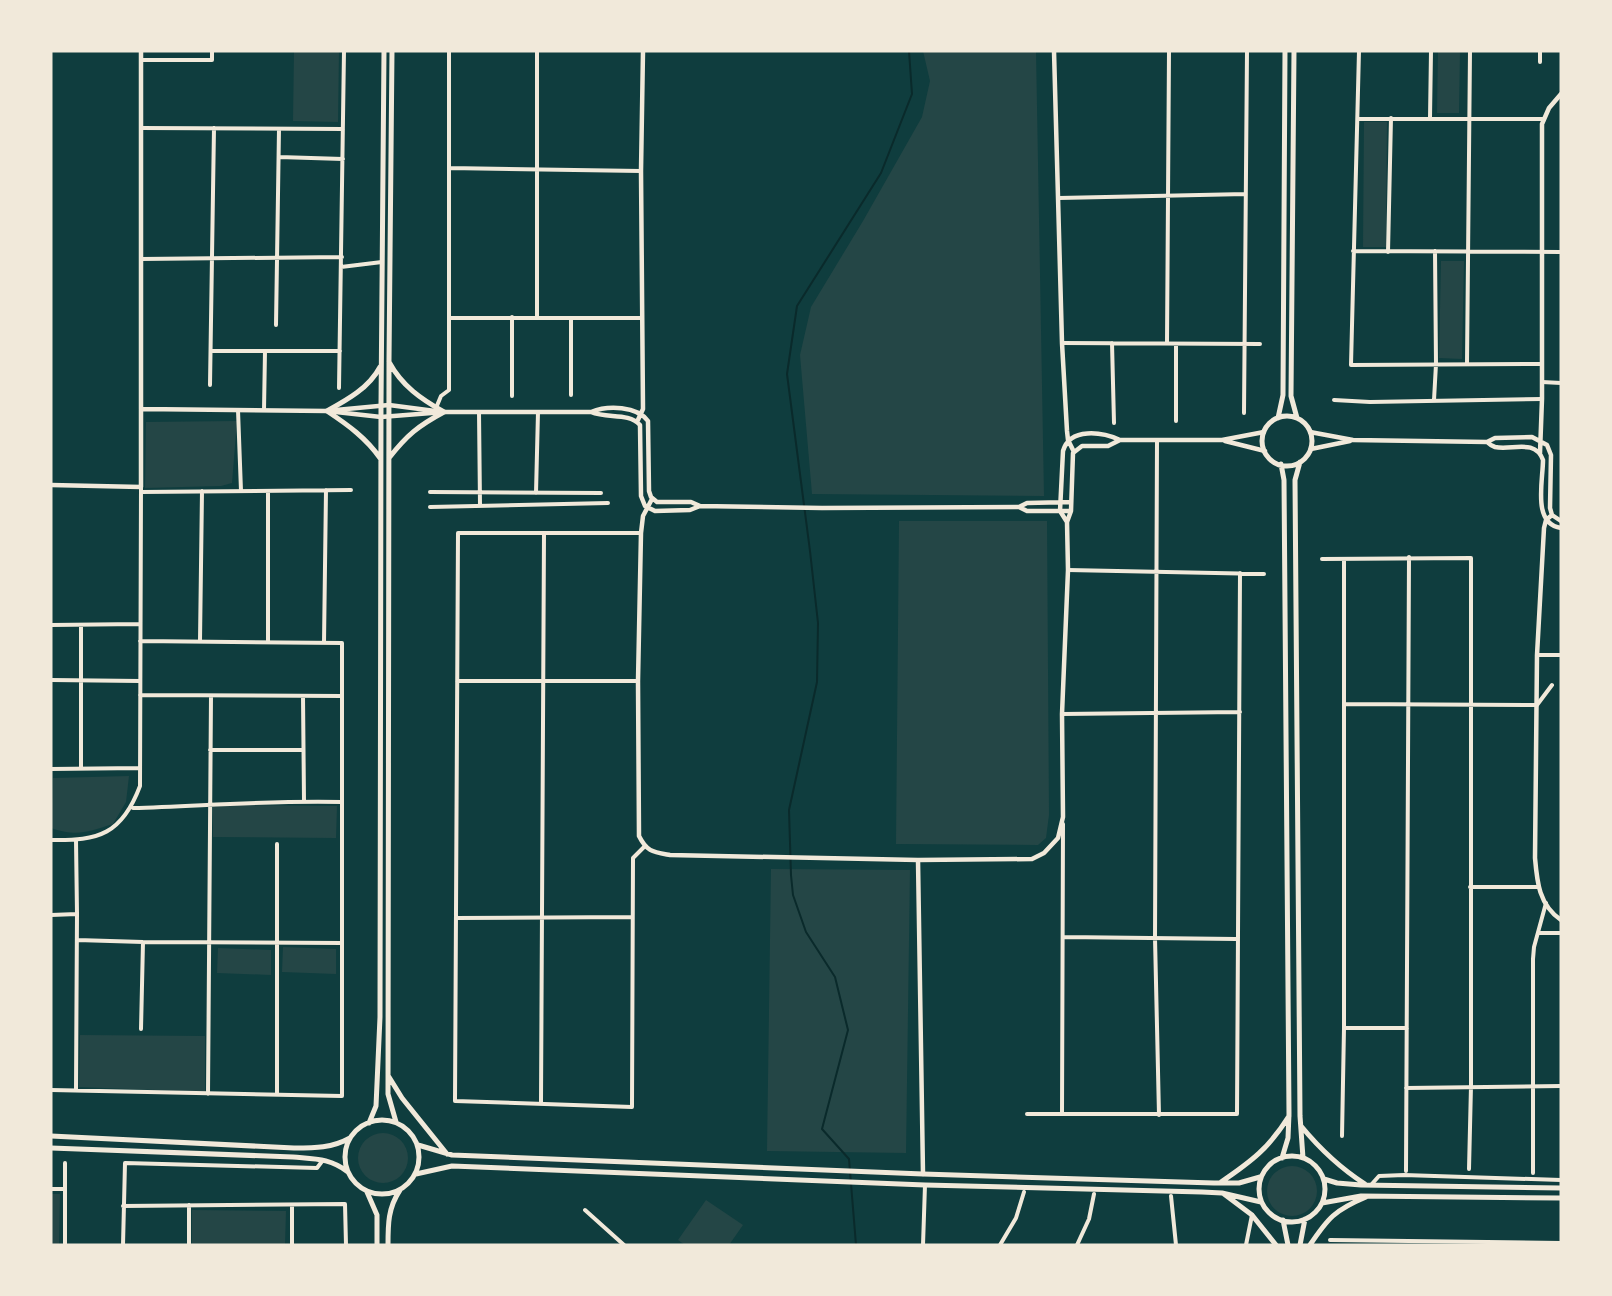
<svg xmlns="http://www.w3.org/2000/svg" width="1612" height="1296" font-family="Roboto,sans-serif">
<rect width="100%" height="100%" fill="#0f3d3e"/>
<!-- green -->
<path fill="#244646" d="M294,51H339L338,122L293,121Z
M923,51H1036L1044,496L812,494L800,355L811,307L863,221L922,117L930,81Z
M1438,51H1460L1459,113H1437Z
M1364,122H1387L1386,247H1363Z
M1441,261H1464L1462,359L1439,358Z
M237,421L232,483L221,486L145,488L146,422Z
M899,521H1047L1049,815L1046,838L1038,845L896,844Z
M129,776L126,802L113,824C87,832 78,837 51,828L53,778Z
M213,805L337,806L336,838L213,837Z
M771,869L910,870L906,1153L767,1151Z
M283,947L336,949V974L282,972Z
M218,948L271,950V975L217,973Z
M80,1035L205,1036V1092L79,1087Z
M358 1158a25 25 0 1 1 50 0a25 25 0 1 1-50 0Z
M1267 1191a25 25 0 1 1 50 0a25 25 0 1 1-50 0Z
M51,1194H60L59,1245H51Z
M706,1200L743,1225L729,1245H685L678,1240Z
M192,1210L286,1211L285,1245H192Z"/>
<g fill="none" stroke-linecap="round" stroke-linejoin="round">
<!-- stream -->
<path stroke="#0a2a2b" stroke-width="2" d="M856,1245L849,1159L822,1129L848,1030L835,977L806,932L793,895L791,875L789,810L817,682L818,623L810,551L787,374L797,306L881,173L912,94L909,51"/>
<!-- minor -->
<path stroke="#f1e9da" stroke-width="4" d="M1359,51L1351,365L1542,364
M141,60H212V51
M1540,62V51
M1430,118L1431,51
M1358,119H1544
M141,128L343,129
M279,157L343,159
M449,168L641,171
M1059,198L1246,194
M1353,251L1561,252
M1388,252L1391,118
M141,259L342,257
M341,267L382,262
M512,317V396
M537,317V51
M449,318H642
M276,325L279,129
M1062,343L1260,344
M1112,343L1114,423
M1167,344L1169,51
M1176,344V421
M211,351H340
M1467,364L1470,51
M1542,382L1561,383
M210,385L214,128
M339,388L344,51
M571,395V318
M1334,400L1370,402L1542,399
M1434,400L1436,364L1435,251
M436,408L441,396L449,390V51
M238,410L241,491
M264,410L265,351
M479,412L480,505
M1244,413L1247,51
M1157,440L1155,938L1159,1115
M141,492L351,490
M430,492L601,493
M536,493L538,412
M430,507L608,503
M641,533H458L455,1101L632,1107L633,858L644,847
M1322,559L1471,558V1086L1469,1169
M1068,570L1264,574
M51,625L140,624
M81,625V769
M200,641L202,491
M268,642V491
M324,643L326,490
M1537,655H1561
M51,680L140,681
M457,681H638
M140,695L342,696
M303,696L304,801
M1344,704L1537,705L1552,685
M1062,714L1240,712
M210,750H303
M51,769L140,768
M133,808C202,806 272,800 342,802
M51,840C99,841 122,834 140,786L141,487
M277,844V1095
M1470,887H1538
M51,915L77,914
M456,918L632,917
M1538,933H1561
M1064,937L1236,939
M77,940L143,942L342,943
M1344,1028H1407
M141,1029L143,942
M1406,1088L1561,1086
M51,1090L342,1096V643L140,641
M76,1090L77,914L76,840
M208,1094L211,696
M541,1103L544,533
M1027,1114H1237L1240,573
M1062,1114L1063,824
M1342,1136L1344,1028V559
M65,1163V1245
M1406,1171L1409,557
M1533,1173V959L1534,947L1546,903
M1371,1185L1379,1176L1404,1175L1561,1180
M51,1189H65
M1171,1196L1176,1245
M189,1205V1245
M123,1206L345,1204L346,1245
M585,1210L624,1245
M1330,1240L1561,1243
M123,1245L125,1163L317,1168L323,1160
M292,1245V1206
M923,1245L925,1185
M1000,1245L1016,1218L1024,1192
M1077,1245L1089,1219L1094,1194
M1246,1245L1252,1215"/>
<!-- tertiary -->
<path stroke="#f1e9da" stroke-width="4.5" d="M1054,51L1062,343L1067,431L1068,440L1074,452
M141,409L327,411L381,417L444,412H591C608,405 637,406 648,421L649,491L651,497L657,502H691L700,506L822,508L1019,507L1027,503L1071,502
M336,410L389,405L435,411
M591,412C608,419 628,412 640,425L641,496L645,506L655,511L690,510L700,506
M637,422L643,409L641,171L643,51
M1310,432L1353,440L1487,442L1495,438L1532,437L1547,445L1551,455L1550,508L1552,515L1561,521
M1225,441L1265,451
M1487,442C1489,444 1492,446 1495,447C1511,451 1535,438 1543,460C1543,481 1532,524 1561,528
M1311,449L1350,441
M1540,453L1542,399V124L1549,108L1561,94
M51,485L141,487V51
M652,499L643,516L641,533L638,681L639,836C647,852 653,852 670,855L918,860L1032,859L1044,853L1058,838L1063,817L1062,714L1068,570L1067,522L1071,511L1073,453L1082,446H1108L1120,440
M1019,507L1027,511H1071
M1552,515L1546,520L1544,528L1537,655L1535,858C1537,882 1539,905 1561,920
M1067,522L1060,511L1063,451C1070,427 1102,432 1120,440H1222L1264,432
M918,860L923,1174"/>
<!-- secondary -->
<path stroke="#f1e9da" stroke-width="5" d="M392,51L389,360L388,1094L396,1122
M1294,51L1291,396L1297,418
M389,362C402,386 421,399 444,412
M1262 441a25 25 0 1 1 50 0a25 25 0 1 1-50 0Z
M1278,418L1283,395L1285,51
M380,458C366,438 348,425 327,411C347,400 369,388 380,367
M389,458C407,435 418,426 444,412
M1300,462L1295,480L1300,1116L1303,1158
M1281,464L1284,480L1289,1114L1288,1138L1282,1158
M389,1077L402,1098L447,1154
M345 1157a37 37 0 1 1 74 0a37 37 0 1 1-74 0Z
M369,1123L376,1106L380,1017L381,405L384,51
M1301,1126C1320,1149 1340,1168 1365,1184
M51,1136L294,1148C315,1148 332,1148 350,1138
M418,1145L452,1155L923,1174L1214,1183H1239L1260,1177
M51,1148L293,1157C315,1159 330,1158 348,1172
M1259 1189a33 33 0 1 1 66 0a33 33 0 1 1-66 0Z
M416,1174L452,1166L925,1185L1202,1192L1222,1193L1261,1202
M1324,1179L1337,1183L1361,1185L1561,1188
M1221,1182C1252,1161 1269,1148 1289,1116
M367,1192L377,1215V1245
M1224,1194L1252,1215L1276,1245
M1322,1203L1361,1196L1561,1198
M1283,1220L1288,1245
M388,1245C388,1224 388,1208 400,1190
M1300,1245L1305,1219
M1310,1245C1328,1218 1335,1210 1366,1197"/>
</g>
<!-- border -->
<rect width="1612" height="1296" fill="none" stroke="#f1e9da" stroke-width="105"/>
</svg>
